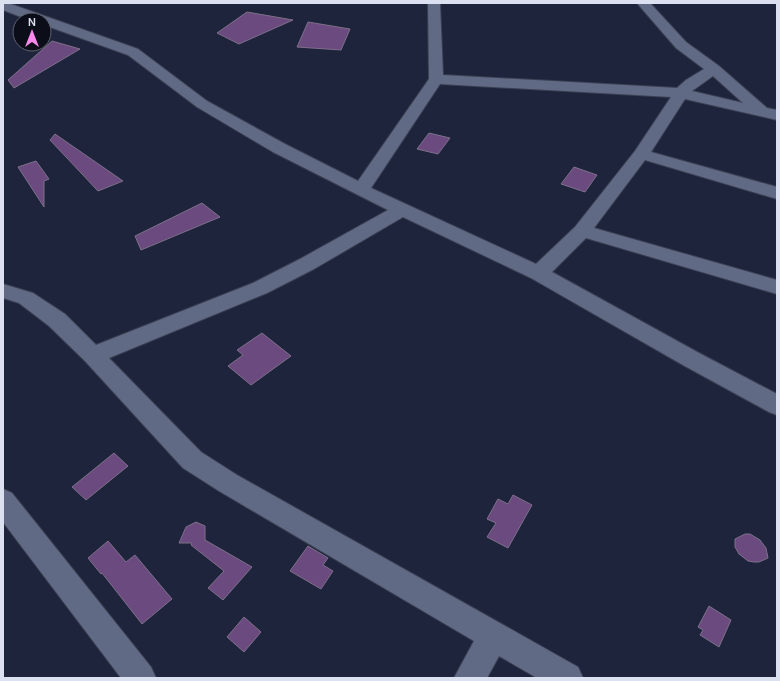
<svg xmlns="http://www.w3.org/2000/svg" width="780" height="681" font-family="Manrope,sans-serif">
<rect width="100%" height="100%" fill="#1e243b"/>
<!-- building -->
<path fill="#6a4a7f" stroke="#7e7089" d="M247,12L293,20L239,44L217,33Z
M308,22L350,29L341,50L297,47Z
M52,41L80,49L14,88L8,80Z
M429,133L450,138L438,154L417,149Z
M55,134L123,181L98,191L50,140Z
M36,161L49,179L44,181V207L18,167Z
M574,167L597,175L585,192L561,184Z
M202,203L220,217L141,250L135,236Z
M262,333L291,356L251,385L228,366L243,355L237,350Z
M114,453L128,466L86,500L72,487Z
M513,495L532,505L508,548L487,537L496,523L487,519L498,499L508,504Z
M196,522L205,526V540L252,567L223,600L208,588L224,571L191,545L192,543H179L186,527Z
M745,534H750L760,540L766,548L768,558L759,562H754L748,561L739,554L735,547V539Z
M108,541L126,562L135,555L172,599L142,624L102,573L101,574L88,558Z
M308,546L328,558L323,565L333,571L321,589L290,571Z
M709,606L731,620L719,647L700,635L703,630L698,627Z
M244,617L261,632L244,652L227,637Z"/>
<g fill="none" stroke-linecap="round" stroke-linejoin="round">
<!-- minor casing -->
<g stroke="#3b4053" stroke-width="2">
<path id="minor" d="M3,3H8L138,49L207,101L285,144L358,181L429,79L428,3H440L443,75L677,88L686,80L704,69L676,48L637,3H650L686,42L719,66L767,108L777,110V120L685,99L651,152L777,187V199L645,160L594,228L777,280V294L586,238L552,272L699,353L777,394V415L769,412L683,365L531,278L403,217L314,269L267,293L109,358L201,452L237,475L578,667L583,678H537L499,656L487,678H454L474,641L219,491L183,468L85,361L49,326L19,303L3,298V284L33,293L65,314L96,345L253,283L300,259L388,210L273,152L197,107L128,55L44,25V20H29L3,10ZM713,76L743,103L692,91ZM440,84L671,97L635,151L575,227L536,264L371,188Z
M3,489L12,493L151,667L156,678H121L3,522Z"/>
</g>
<!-- minor -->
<use href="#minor" fill="#616a85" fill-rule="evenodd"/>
</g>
<!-- border -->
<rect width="780" height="681" fill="none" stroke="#dce1f1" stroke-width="8"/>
<!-- north arrow -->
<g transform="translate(32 32)"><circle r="19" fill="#0b0e18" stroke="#5f626f"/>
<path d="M0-3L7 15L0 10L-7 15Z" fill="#f788ec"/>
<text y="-6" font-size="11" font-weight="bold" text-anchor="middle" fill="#dce1f1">N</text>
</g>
</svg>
